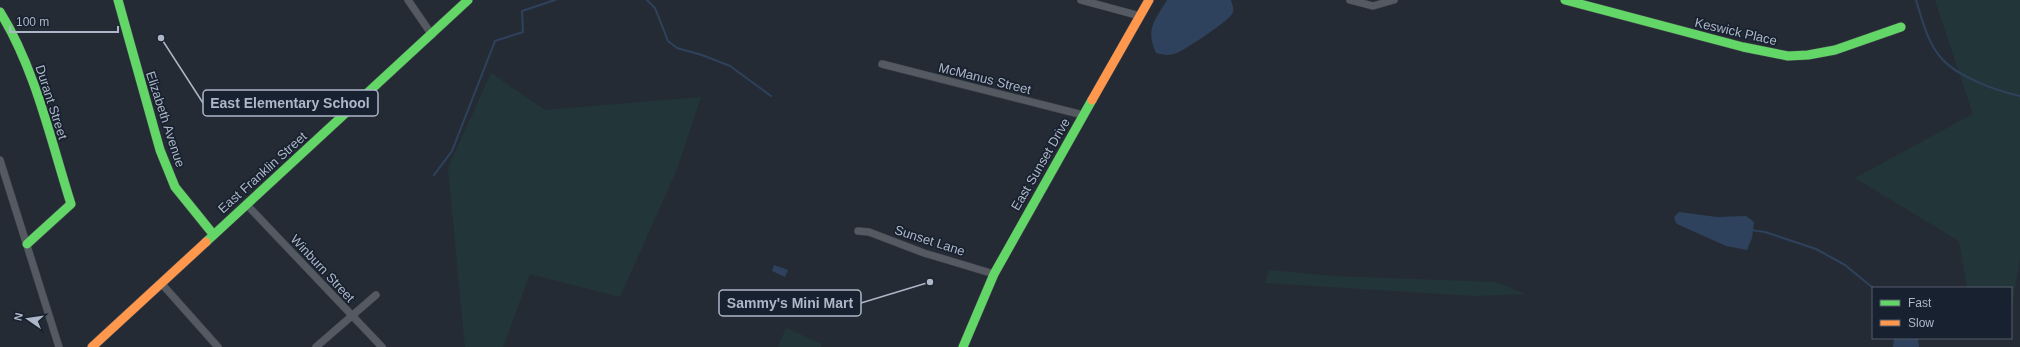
<svg xmlns="http://www.w3.org/2000/svg" width="2020" height="347" font-family="Arial,sans-serif">
<rect width="100%" height="100%" fill="#252b34"/>
<!-- green -->
<path fill="#22363a" d="M1935,0H2020V258L2011,312V288H1967L1959,241L1855,178L1973,114Z
M491,73L545,110L701,97L677,169L620,297L530,274L503,347H465L448,168Z
M1269,270L1331,276L1496,282L1525,294L1475,296L1265,283Z
M786,328L822,344L821,347H778Z"/>
<!-- water -->
<path fill="#2e425d" d="M1167,0H1231C1232,4 1234,8 1233,12C1230,21 1187,48 1177,53C1169,56 1163,55 1156,53C1145,29 1155,20 1167,0Z
M1679,212L1717,217L1746,216L1754,222L1752,238L1747,250L1726,246L1679,225L1676,223L1674,217Z
M774,265L788,270L785,277L772,271Z
M1894,338H1918L1919,347H1893Z"/>
<g fill="none" stroke-linecap="round" stroke-linejoin="round">
<!-- stream -->
<path stroke="#2e425d" stroke-width="2" d="M647,0L655,8L668,41L677,48L702,55L730,66L771,96
M1916,0C1922,20 1928,44 1942,59C1958,77 1997,91 2020,96
M434,175L452,151L495,41L523,32L522,11L555,0
M1751,230L1765,232L1816,249L1845,265L1873,288"/>
<!-- street casing -->
<g stroke="#41464d" stroke-width="8">
<path id="street" d="M408,0L432,35
M1081,0L1140,16
M1350,0L1373,6L1394,0
M882,64L1083,115
M0,160L59,347
M247,205L382,347
M858,231L869,232L924,253L994,274
M161,283L218,347
M316,347L376,295"/>
</g>
<!-- fast casing -->
<g stroke="#41464d" stroke-width="10">
<path id="fast" d="M118,0L160,150L175,187L213,234
M1565,0L1743,47L1788,56L1808,55L1835,50L1901,27
M0,12C35,68 51,141 71,204L27,244
M206,242L468,0
M963,347L994,274L1092,100"/>
</g>
<!-- slow casing -->
<g stroke="#41464d" stroke-width="10">
<path id="slow" d="M1092,100L1149,0
M92,347L206,242"/>
</g>
<!-- street -->
<use href="#street" stroke="#545962" stroke-width="7"/>
<!-- fast -->
<use href="#fast" stroke="#63d668" stroke-width="9"/>
<!-- slow -->
<use href="#slow" stroke="#ff974d" stroke-width="9"/>
</g>
<g text-anchor="middle" stroke-width="3.5" stroke-linejoin="round" paint-order="stroke">
<!-- street labels -->
<g font-size="13" fill="#adb7c7" stroke="#18212f">
<text transform="translate(1736 31) rotate(13)" y="5">Keswick Place</text>
<text transform="translate(985 78) rotate(14)" y="5">McManus Street</text>
<text transform="translate(52 102) rotate(72)" y="5">Durant Street</text>
<text transform="translate(166 119) rotate(72)" y="5">Elizabeth Avenue</text>
<text transform="translate(1040 164) rotate(-60)" y="5">East Sunset Drive</text>
<text transform="translate(262 172) rotate(-42)" y="5">East Franklin Street</text>
<text transform="translate(930 240) rotate(18)" y="5">Sunset Lane</text>
<text transform="translate(323 268) rotate(47)" y="5">Winburn Street</text>
</g>
</g>
<!-- callouts -->
<path fill="none" stroke="#adb7c7" stroke-width="1.5" d="M161 38L203 103M930 282L861 303"/>
<g fill="#adb7c7" stroke="#18212f" stroke-width="1.5">
<circle cx="161" cy="38" r="4"/>
<circle cx="930" cy="282" r="4"/>
</g>
<g fill="#18212f" stroke="#adb7c7" stroke-width="1.5">
<rect x="203" y="90" width="175" height="26" rx="4"/>
<rect x="719" y="290" width="142" height="26" rx="4"/>
</g>
<g font-size="14" text-anchor="middle" font-weight="bold" fill="#adb7c7">
<text x="290" y="108">East Elementary School</text>
<text x="790" y="308">Sammy's Mini Mart</text>
</g>
<!-- legend -->
<rect x="1872" y="287" width="140" height="52" fill="#18212f" stroke="#545d6c"/>
<rect x="1880" y="300" width="20" height="6" fill="#63d668" stroke="#545d6c"/>
<text x="1908" y="307" font-size="12" fill="#adb7c7">Fast</text>
<rect x="1880" y="320" width="20" height="6" fill="#ff974d" stroke="#545d6c"/>
<text x="1908" y="327" font-size="12" fill="#adb7c7">Slow</text>
<!-- north arrow -->
<g transform="translate(28 319) rotate(283)" stroke="#18212f" stroke-width="3" paint-order="stroke">
<path d="M0-3L7 15L0 10L-7 15Z" fill="#adb7c7"/>
<text y="-6" font-size="11" font-weight="bold" text-anchor="middle" fill="#adb7c7">N</text>
</g>
<!-- scale -->
<path d="M10 26v6h108v-6" fill="none" stroke="#adb7c7" stroke-width="2"/>
<text x="16" y="26" font-size="12" fill="#adb7c7" stroke="#18212f" stroke-width="3" paint-order="stroke">100 m</text>
</svg>
